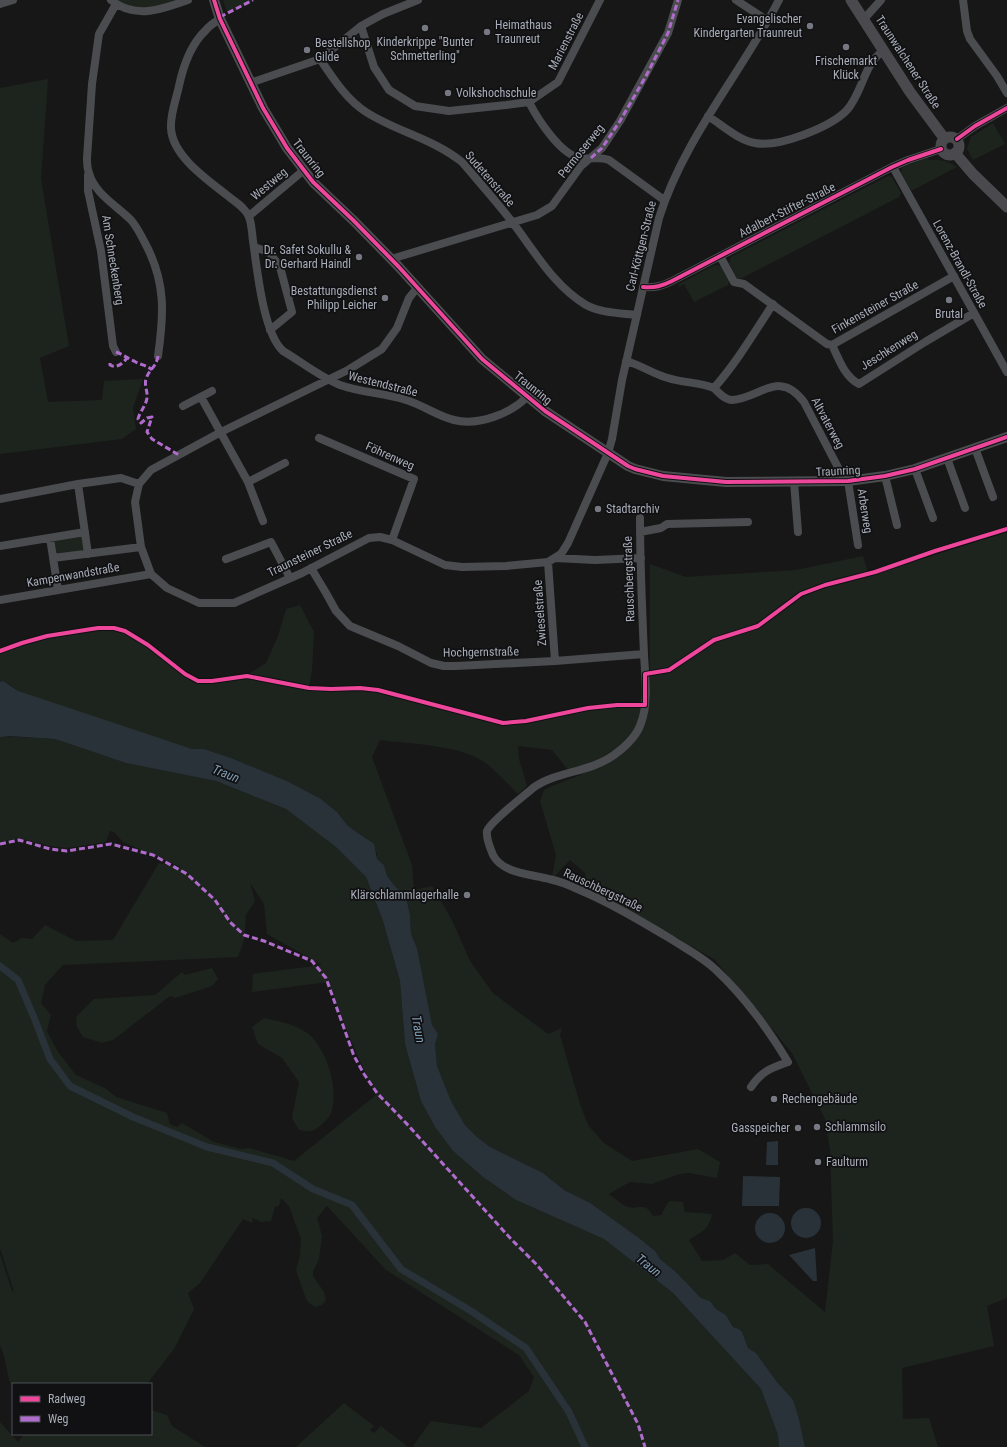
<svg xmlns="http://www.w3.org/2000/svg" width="1007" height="1447" font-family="'Roboto Condensed',sans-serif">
<rect width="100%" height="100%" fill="#171717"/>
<!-- green -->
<path fill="#1d241e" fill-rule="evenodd" d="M117,0H176C156,8 136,12 117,0Z
M224,0H255L228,14L223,1Z
M48,79L41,179L69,346L40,358L48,402L102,400L104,381L143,379L133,408L136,429L122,439L0,454V88Z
M993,123L1005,144L973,160L967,149L971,137Z
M928,158L929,160C940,159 948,161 957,167L913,190L910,189L901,172L902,168L910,164Z
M888,176L892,177L901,193L899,197L742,278H736L729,263L731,257Z
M715,265L721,266L729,281L728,285L694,302L684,284L679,287V284Z
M1007,532V1298L987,1306L994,1346L902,1368L903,1419L929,1418L938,1447H805L799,1419L792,1400L777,1382L756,1353L748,1348L742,1332L739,1329L733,1327L726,1315L716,1309L710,1301L701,1298L676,1272L660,1259L655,1251L639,1238L589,1203L564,1190L543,1173L490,1147L477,1137L465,1125L451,1101L437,1066L435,1044L438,1034L432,1026L417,948L411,934L410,915L406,897L394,885L387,876L384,865L377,859V853L367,839L348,826L337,812L321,799L287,781L231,758L204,749H192L57,706L18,691L8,684L3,681L0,682V653C27,642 48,637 76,633C92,630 108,626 124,632C135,636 146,644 155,651C166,660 186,680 200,682C215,683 230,677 245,677C266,678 287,686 308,689C331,692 355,689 378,691L503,724L526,722L588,709L645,706V703H650V564L686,577L796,570L863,556L869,576ZM380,740C410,744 464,745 487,764C498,773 508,784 518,794L527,786L519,759L518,746L552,750L568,770L583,774L552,786L544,790L540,801L556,855L552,877L553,878L570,860L586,874L581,885L714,959L792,1053L825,1119L830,1150L833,1241L825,1312L768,1264L750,1265L735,1253L723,1260L702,1261L689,1240C701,1232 710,1229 712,1214L685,1212L683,1202L669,1201L661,1215L653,1216C645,1201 639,1210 628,1207C623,1206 613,1197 609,1194L630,1182L652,1184L680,1174L689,1173L717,1178L720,1162L698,1149L632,1161L604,1143L588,1125L580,1104L560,1035L562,1028L548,1034L493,993L470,961L452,920L432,886L414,890L412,865L372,757Z
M84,536L88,554H55L53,540Z
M300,605L314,632L312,670L309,687L247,675L266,663L278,636L286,609Z
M2,736L55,739L126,763L216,781L286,809L336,847L366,877L383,921L400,981L405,1044L421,1101L435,1127L453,1151L483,1177L516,1200L604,1239L673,1293L761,1389L778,1435L779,1447H414L413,1446L431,1421L481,1428L529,1391L534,1377L519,1355L386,1270L327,1206L317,1218L322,1236L319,1259L313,1271V1276L324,1292L326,1300L322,1305L315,1307L309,1303L306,1299L296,1270L300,1255L301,1239L289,1206L281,1198L279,1206L275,1207L271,1221L261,1222L253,1218L252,1223L243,1219L200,1283L188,1293L194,1309L174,1349L147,1384H13V1385L10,1383L4,1356L0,1345V1254L12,1291L14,1292L0,1248V934L13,943L22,938L32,939L45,925L76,941L113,940L159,863L183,868L123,842L114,832L110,831L106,842L67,848L50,846L19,838L0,842V737ZM250,883L264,904L267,934L322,965L253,974L252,992L328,982C343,1021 357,1057 376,1095L294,1161L249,1148L241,1149L214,1142L182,1123L177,1127L170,1124L167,1113L116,1097L105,1088L76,1075L58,1052L47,1031L51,1015L41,1003L45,985L63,965L238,957L244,940L246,915L255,901Z
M212,968L218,979L212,986L175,998L170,996L113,1040L102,1043L83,1037L77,1027L76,1017L94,999L155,995L182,972L185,975Z
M264,1018C279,1021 300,1025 312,1037C328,1055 339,1089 331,1113C330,1116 327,1119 324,1122C321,1125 316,1130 311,1131C308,1132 303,1130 299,1130L292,1118L299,1082L282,1058L258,1044L252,1027Z
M344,1403L374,1426L370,1430L374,1433L381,1426L408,1447H296Z
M151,1410L167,1415L172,1426L205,1447H0V1422L18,1442L24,1434H151Z"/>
<!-- water -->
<path fill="#2a3239" d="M3,681L18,691L192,749H204L231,758L287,781L321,799L337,812L348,826L374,844L377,859L384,865L387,876L394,885L406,897L410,915L411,934L417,948L432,1025L438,1034L435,1044L437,1066L451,1101L465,1125L477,1137L490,1147L543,1173L564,1190L590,1203L639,1238L655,1251L660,1259L676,1272L701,1298L710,1301L716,1309L726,1315L733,1327L739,1329L742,1332L748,1348L756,1353L777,1382L793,1400L799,1419L805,1447H779L778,1435L761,1389L673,1293L604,1239L516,1200L483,1177L453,1151L435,1127L421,1101L405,1044L400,981L383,921L366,877L336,847L286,809L216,781L126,763L55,739L9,736L0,737V682Z
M778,1141V1165H766L767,1142Z
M743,1176L780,1177L779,1206H742Z
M791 1223a15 15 0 1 1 30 0a15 15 0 1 1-30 0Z
M755 1228a15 15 0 1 1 30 0a15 15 0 1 1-30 0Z
M815,1248L817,1281H813L789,1255Z"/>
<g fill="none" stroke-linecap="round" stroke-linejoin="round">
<!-- canal -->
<path stroke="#2a3239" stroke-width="7" d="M0,966L18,980L35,1020L50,1059L70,1086L133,1117L207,1147L273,1163L313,1189L352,1205L401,1269L471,1311L526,1348L569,1412L585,1447"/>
<!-- minor -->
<path stroke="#4b4c50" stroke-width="8" d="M111,0C135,20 163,9 188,0
M736,0L768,21
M963,0L967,31L970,39L997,76L1007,93
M0,4L13,0
M116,4L99,34L92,84L87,158C87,163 87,168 89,173C95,194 116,205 131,220C137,227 141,235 145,243C166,282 164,314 158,356
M220,19C215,22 210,25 206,30C191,44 183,67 179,86C176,100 170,115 171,128C172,156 208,180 228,196C235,202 246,208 249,217C252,225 252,234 253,241C257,268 263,333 283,351C300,361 322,378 340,385C362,393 385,393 406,400C423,405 437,416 454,420C478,426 510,414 527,397
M864,19L881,0
M361,26L374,67L389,90L415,106L449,111L506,105L529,102L558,82L600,0
M320,59C333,78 346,99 366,112C397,132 432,138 462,162C479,182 497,202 513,223C535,252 554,286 586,305C601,313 620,313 637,315
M250,83L320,59L361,26L383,14L418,0
M529,102C537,118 561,156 581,158C591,160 599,156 609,160L664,200
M708,116C722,125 738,140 755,143C778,148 831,127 847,110C863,92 863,65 883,51
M957,139L975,126L1007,108
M893,167L1007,372
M88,175V191L101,251L113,346L116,352
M249,216L304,170
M254,247L269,252L280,267L292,312L270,330
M720,256L734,282L744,284L827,344L832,345L954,276
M391,259L537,215L552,206L581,166L602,148L620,121L668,33L678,0
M643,287C655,288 662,286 672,281L892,167L908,160L941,149
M417,288L409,298L397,328L382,349L348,370L221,432L151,470L139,484L135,502L141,547L151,574L167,588L199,603H234L302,573L369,538L380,537L392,540L445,565L462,567L506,566L548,562L561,554L568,543L608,453L612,439L622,380L659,218C684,138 741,74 779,0
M832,345C839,359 844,376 859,384L925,342L974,313
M626,361C641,365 653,374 668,378C683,383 700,382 714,388C737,362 754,333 773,304
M714,388C719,393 725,400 732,400C759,399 779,368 804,402L843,477V482
M201,397L248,482L263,521
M183,406L212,391
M319,438L414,479L392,540
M975,448L993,497
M947,458L965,508
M915,469L933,518
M885,476L897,525
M848,481L858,545
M248,482L285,463
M794,482L798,532
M78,484L88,554
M0,499L78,484L121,478L139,484
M640,518C640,563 642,609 644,654C645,676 649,702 641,723C637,736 625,747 614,755C589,773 556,771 533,788C524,796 490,822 487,831C486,838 490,848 493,855C503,874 531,874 549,879C558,881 567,884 575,888C609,902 639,920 671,939C686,949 703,957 716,970C744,996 768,1029 788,1062C771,1068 762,1071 751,1087
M640,532L661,528L667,524L748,522
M50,538L58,590
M0,546L85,532
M53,558L141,547
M555,558L595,560L641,558
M226,559L271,542L290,578
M548,562L555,661
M311,568L326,593L336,611L350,626L398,646L431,663L444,666H456L555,661L644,654
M0,600L151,574"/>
<!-- tertiary -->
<path stroke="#4b4c50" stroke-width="10" d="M214,0L220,19L263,108L287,148L313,182L353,220L398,266L482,359L545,411L628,466L635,469L663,476L726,482L848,481L885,476L915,469L1007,437"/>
<!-- secondary -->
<path stroke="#4a4a4e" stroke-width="11" d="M851,0L910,92L944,138
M941 146a9 9 0 1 1 18 0a9 9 0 1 1-18 0Z
M955,153L973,174L1007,207"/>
<!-- quiet -->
<path stroke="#b06ccc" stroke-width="3" stroke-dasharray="6 3" stroke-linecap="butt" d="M220,17L253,0
M591,158L602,148L620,121L646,76L668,33L678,0
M116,352C122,354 127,358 134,361C140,365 147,365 152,370
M158,356C156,368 149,369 146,379C144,385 148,392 147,398C146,406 140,411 138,419L141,423L147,418L152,417L147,432L152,439L179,455
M110,363V365C117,369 123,363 127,358
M0,844L19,840L50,849L67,851L111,844L153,855L187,874L215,900L230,922L244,935L264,941L312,961L326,978L354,1056L364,1074L377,1093L406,1123L511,1239L537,1265L585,1322L638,1424L645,1447"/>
<!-- cycleway casing -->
<g stroke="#111113" stroke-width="6">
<path id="cycleway" d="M214,0L220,19L263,108L287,148L313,182L353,220L398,266L482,359L545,411L628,466L635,469L663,476L726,482L848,481L885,476L915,469L1007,437
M957,139L975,126L1007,108
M643,287C655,288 662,286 672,281L892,167L908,160L941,149
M0,651L22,643L47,636L98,628H114L125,631L148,645L185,674L198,681H212L247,676L309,688L331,689L360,688L378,690L503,723L526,721L588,708L617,705H645V674L669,670L714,640L758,626L801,594L825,585L875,572L935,551L1007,529"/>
</g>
<!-- cycleway -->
<use href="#cycleway" stroke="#ed469a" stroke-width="4"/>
</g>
<!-- markers -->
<g fill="#757880" stroke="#111113" stroke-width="1.5">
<circle cx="810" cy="26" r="4"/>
<circle cx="425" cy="28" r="4"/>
<circle cx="487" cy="32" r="4"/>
<circle cx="846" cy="47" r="4"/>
<circle cx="307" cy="50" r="4"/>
<circle cx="448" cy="93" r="4"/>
<circle cx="359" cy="257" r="4"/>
<circle cx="385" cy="298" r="4"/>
<circle cx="949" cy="300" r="4"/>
<circle cx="598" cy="509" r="4"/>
<circle cx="467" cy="895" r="4"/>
<circle cx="774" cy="1099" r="4"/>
<circle cx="817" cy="1127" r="4"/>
<circle cx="798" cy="1128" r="4"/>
<circle cx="818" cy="1162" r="4"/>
</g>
<g text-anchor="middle" stroke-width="3.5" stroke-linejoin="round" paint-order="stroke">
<!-- poi labels -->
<g font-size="12" fill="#a8adb8" stroke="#111113" text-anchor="start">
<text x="802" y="23" text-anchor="end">Evangelischer<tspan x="802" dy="14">Kindergarten Traunreut</tspan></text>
<text x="495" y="29">Heimathaus<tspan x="495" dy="14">Traunreut</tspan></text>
<text x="425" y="46" text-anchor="middle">Kinderkrippe "Bunter<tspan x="425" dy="14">Schmetterling"</tspan></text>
<text x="315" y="47">Bestellshop<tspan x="315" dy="14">Gilde</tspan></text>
<text x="846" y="65" text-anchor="middle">Frischemarkt<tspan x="846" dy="14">Klück</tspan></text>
<text x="456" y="97">Volkshochschule</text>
<text x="351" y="254" text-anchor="end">Dr. Safet Sokullu &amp;<tspan x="351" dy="14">Dr. Gerhard Haindl</tspan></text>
<text x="377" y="295" text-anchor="end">Bestattungsdienst<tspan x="377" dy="14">Philipp Leicher</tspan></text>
<text x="949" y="318" text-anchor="middle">Brutal</text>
<text x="606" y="513">Stadtarchiv</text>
<text x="459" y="899" text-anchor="end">Klärschlammlagerhalle</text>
<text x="782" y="1103">Rechengebäude</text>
<text x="825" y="1131">Schlammsilo</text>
<text x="790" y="1132" text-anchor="end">Gasspeicher</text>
<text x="826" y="1166">Faulturm</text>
</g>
<!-- street labels -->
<g font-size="12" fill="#a8adb8" stroke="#111113">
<text transform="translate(566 41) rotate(-63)" y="4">Marienstraße</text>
<text transform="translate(908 62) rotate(57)" y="4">Traunwalchener Straße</text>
<text transform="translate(581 151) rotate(-51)" y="4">Permoserweg</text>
<text transform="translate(309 158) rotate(52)" y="4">Traunring</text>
<text transform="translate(490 179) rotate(49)" y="4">Sudetenstraße</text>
<text transform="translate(269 184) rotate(-40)" y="4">Westweg</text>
<text transform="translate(787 210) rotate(-27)" y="4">Adalbert-Stifter-Straße</text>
<text transform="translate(641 246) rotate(-76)" y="4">Carl-Köttgen-Straße</text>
<text transform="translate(113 260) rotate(81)" y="4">Am Schneckenberg</text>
<text transform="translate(960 264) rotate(61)" y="4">Lorenz-Brandl-Straße</text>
<text transform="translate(875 307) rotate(-29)" y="4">Finkensteiner Straße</text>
<text transform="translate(889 350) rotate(-32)" y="4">Jeschkenweg</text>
<text transform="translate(383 384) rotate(14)" y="4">Westendstraße</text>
<text transform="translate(533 388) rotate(39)" y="4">Traunring</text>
<text transform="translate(828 423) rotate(62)" y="4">Altvaterweg</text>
<text transform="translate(390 456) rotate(24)" y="4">Föhrenweg</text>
<text transform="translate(838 471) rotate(-3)" y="4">Traunring</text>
<text transform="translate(865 511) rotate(81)" y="4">Arberweg</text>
<text transform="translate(310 553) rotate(-26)" y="4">Traunsteiner Straße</text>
<text transform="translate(73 575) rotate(-10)" y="4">Kampenwandstraße</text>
<text transform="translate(629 579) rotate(-92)" y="4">Rauschbergstraße</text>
<text transform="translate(540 613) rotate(-94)" y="4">Zwieselstraße</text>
<text transform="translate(481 652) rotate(-1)" y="4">Hochgernstraße</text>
<text transform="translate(603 890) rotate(25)" y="4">Rauschbergstraße</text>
</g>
<!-- water labels -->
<g font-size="13" font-style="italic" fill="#7f9cb3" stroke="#111113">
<text transform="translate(226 773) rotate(22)" y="5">Traun</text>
<text transform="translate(419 1029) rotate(80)" y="5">Traun</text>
<text transform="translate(649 1265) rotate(38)" y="5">Traun</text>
</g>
</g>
<!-- legend -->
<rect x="12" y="1383" width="140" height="52" fill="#111113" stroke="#4d4f55"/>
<rect x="20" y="1396" width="20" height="6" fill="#ed469a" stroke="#4d4f55"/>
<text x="48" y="1403" font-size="12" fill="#a8adb8">Radweg</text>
<rect x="20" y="1416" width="20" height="6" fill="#b06ccc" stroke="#4d4f55"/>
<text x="48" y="1423" font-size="12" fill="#a8adb8">Weg</text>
</svg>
